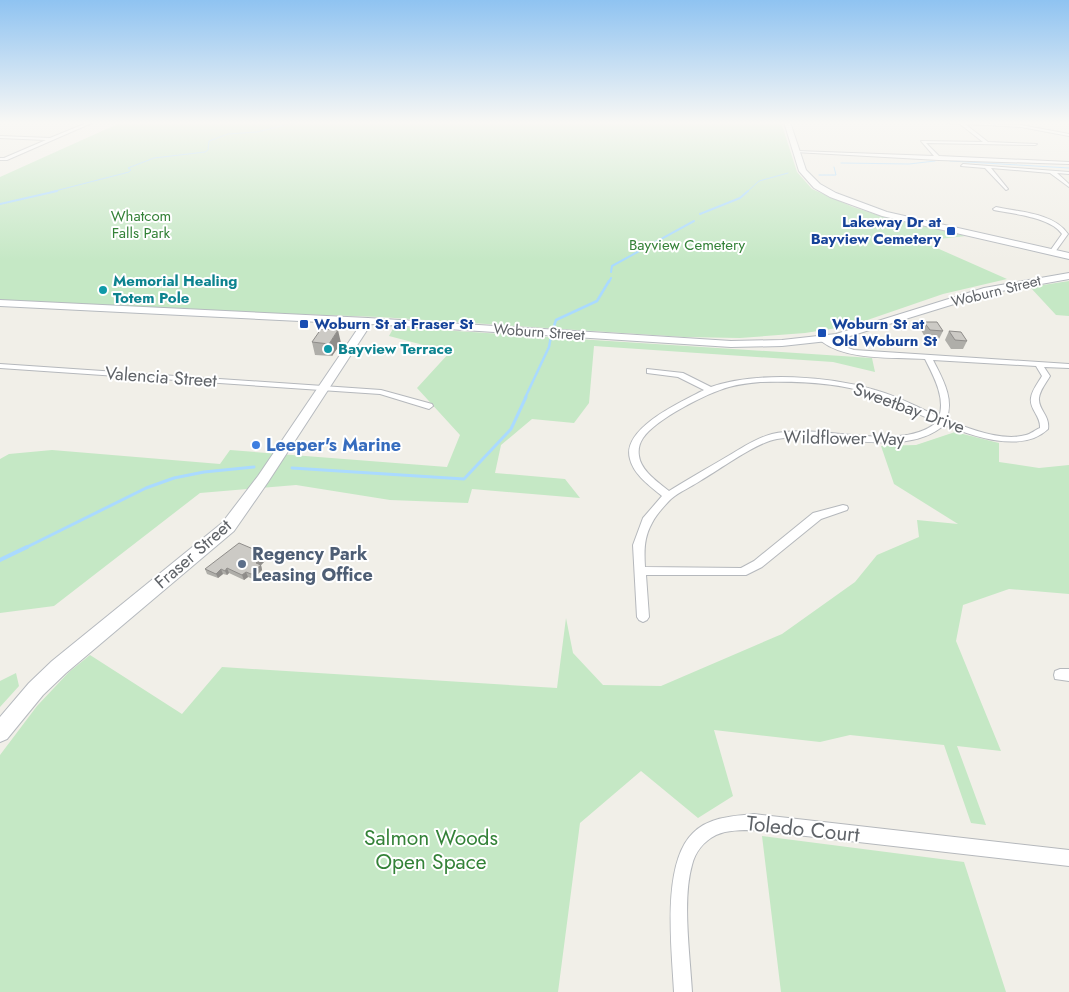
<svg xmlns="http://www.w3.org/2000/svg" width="1069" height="992" font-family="Jost,sans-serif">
<rect width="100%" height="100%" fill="#f1efe8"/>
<!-- green -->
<path fill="#c5e8c5" d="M122,122H781L797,172L812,189L853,207L884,217L966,236L921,241L1007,279L943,294L850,326L805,333L740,338L684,337L379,317L155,309L0,300V177Z
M1069,281V316L1056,315L1030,287Z
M394,327L872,358L875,372L833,362L594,346L589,403L574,423L532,419L501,445L495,473L565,479L580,498L472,489L468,503L390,500L296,485L200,493L54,606L0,613V459L9,454L52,450L220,464L230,450L447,467L460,435L417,388L450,352L389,336Z
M955,432L999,443V462L1039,468L1069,465V594L1009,589L963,605L956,641L1001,751L957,746L986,825L971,823L944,745L850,735L820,742L714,730L733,796L698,818L641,771L580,823L558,992H0V755L37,706L69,672L90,655L182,714L222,667L557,688L566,618L573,653L603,685L661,686L782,634L855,582L877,555L919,537L917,520L958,524L894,484L881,446L916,445Z
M16,673L19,686L0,707V681Z
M762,836L964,862L1006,992H781Z"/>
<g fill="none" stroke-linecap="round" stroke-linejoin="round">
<!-- stream-far4 -->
<path stroke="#aadaff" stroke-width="1" d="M950,161L1069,168
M841,163L909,164L935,161
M819,175H836L834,167
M51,192L129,172L131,170L128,168L154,158L205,152L208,150L209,141L228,134L257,132L298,122
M747,192L759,181L788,173"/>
<!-- stream-far3 -->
<path stroke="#aadaff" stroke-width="2" d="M0,204L57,191
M700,214L740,198L748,191
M611,272L612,266L694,221
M609,282L611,278"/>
<!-- stream-far2 -->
<path stroke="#aadaff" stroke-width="2.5" d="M554,326L556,320L597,301L609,281
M525,398L549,347L551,336"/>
<!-- stream-far1 -->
<path stroke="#aadaff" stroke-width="3" d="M292,468L464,479L511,429L526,397
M25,548L146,488L174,478L204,472L254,467"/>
<!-- stream -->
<path stroke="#aadaff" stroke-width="4" d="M0,560L27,547"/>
<!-- street casing -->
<g stroke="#b5b8bc" stroke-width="2">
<path id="street" d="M89,122H94L7,160H0V158H4L46,140L0,138V136L50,138Z
M936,122L1021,125L1069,134V136L1021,127L965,124L988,142L1037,144L1035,145L926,143L939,156L1069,162V164L939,160L795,152L797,151L934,156L921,141L983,142L960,124Z
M963,164L1069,172V174L1057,173L1069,184V187L1050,173L991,168L1008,189L1006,190L985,168L961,166Z
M996,207C1019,212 1054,213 1068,234L1055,252H1051L1050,251L1062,234C1051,217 1013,214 994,210L993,209Z
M821,337H827L836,344L854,350L1069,364V368L1044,367L1050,376C1046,383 1040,390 1039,398C1038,410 1050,415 1048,429C1022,454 973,436 944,425C905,460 826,430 777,439C757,442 719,470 700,481C691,487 679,492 671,499C665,505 656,515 652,523C644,537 644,551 645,567L741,568L754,561L813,513L843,505L847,506L848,508L847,510L821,519L762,567L746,575H646L649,617L647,620L643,622L639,620L637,617L633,545L643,518L662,496C650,486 634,475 630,459C621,428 683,401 704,390L678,377L647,373V369L683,373L711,387C756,371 830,376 875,390C897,396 918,407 939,417C946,398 933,375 925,359C893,357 847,361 821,341ZM933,360L1036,366L1042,376C1038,383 1032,390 1031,398C1029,409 1041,416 1040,428C1035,430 1031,434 1026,435C1001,442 969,428 946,420C955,399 942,378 933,360ZM760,382C796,381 837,382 872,394C894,402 915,413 937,422C900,454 819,422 772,434C756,438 742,448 728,456C708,468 688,479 669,491C658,482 641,471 639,456C638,450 639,444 643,438C656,419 707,393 729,387C739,384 750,383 760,382Z
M0,364L381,390L432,404L433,406L429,409L380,394L0,368Z
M1060,669H1069V681L1055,679L1054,675L1055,671Z
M754,814L1069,850V866L754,830C741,830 728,830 716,835C704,841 695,852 692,865C682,900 690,955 692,992H674C672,950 661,864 693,833C709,817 733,816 754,814Z"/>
</g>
<!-- secondary casing -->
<g stroke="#b6babf" stroke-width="2">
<path id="secondary" d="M784,122H790L806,170L820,184L836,193L887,212L1069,253V259L882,216L830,197L814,188L799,171Z
M1069,273V279L990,293L837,340L782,346L731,347L371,324L268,482L234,531L66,673L43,695L7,739L0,742V717L29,683L52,661L222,523L258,476L361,324L0,306V300L368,318L731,341L782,340L836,334L984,288Z"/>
</g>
<!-- street -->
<use href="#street" fill="#fff" fill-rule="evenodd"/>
<!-- secondary -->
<use href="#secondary" fill="#fff" fill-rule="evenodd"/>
</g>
<!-- wall -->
<path fill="#afaea9" d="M924,322L943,331L939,339H926L921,330Z
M949,331L967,341L963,349H951L945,340Z
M312,342L341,343L332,356L315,355Z
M267,559L261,565L262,570L253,579L248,577L244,580L229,573L227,575L223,574L218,578L207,574L205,569Z"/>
<!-- shaded-wall -->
<path fill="#8f8d8a" d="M338,330L341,343L332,356L329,344Z
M265,554L267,559L261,565L262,570L253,579L251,574L256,563Z
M227,568L229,573L227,575L225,571Z
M221,569L223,574L218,578L216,574Z
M246,572L248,577L244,580L242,575Z"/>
<!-- building -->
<path fill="#cccac5" stroke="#8f8d8a" d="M924,322H937L943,331L930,330Z
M321,329L338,330L329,344L312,342Z
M949,331L961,332L967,341L955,340Z
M239,543L265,554L256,563L261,565L251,574L246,572L242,575L227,568L225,571L221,569L216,574L205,569Z"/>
<!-- sky -->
<linearGradient id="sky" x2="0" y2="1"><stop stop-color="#8fc3f1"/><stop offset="0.47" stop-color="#f9f8f5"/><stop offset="1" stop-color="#f9f8f5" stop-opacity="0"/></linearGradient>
<rect width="1069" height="261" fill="url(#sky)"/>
<!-- markers -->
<g fill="#1a4fb4" stroke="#fff" stroke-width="2">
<rect x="946" y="226" width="10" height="10" rx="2.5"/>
<rect x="299" y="319" width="10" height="10" rx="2.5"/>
<rect x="817" y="328" width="10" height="10" rx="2.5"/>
</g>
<g fill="#0f9aa8" stroke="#fff" stroke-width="2">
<circle cx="103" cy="290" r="5"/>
<circle cx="328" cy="349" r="5"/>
</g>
<circle fill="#3f7fe0" stroke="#fff" stroke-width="2" cx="256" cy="445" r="5"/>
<circle fill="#5c6f8a" stroke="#fff" stroke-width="2" cx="242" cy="564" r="5"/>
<g text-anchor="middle" stroke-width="4" stroke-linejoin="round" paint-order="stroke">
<!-- far-park labels -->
<g font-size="15" fill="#348238" stroke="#fff">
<text x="141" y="221">Whatcom<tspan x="141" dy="17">Falls Park</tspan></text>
<text x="687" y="250">Bayview Cemetery</text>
</g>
<!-- far-transit labels -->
<g font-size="15" font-weight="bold" fill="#164399" stroke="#fff" text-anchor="start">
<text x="941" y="227" text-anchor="end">Lakeway Dr at<tspan x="941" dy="17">Bayview Cemetery</tspan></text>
<text x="314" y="329">Woburn St at Fraser St</text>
<text x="832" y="329">Woburn St at<tspan x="832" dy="17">Old Woburn St</tspan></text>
</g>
<!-- far-culture labels -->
<g font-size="15" font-weight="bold" fill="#0d838f" stroke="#fff" text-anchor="start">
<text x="113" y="286">Memorial Healing<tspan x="113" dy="17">Totem Pole</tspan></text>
<text x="338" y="354">Bayview Terrace</text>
</g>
<!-- far-street labels -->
<g font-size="15" fill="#5f6368" stroke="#fff">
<text transform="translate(996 291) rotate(-14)" y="5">Woburn Street</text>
<text transform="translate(539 332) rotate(4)" y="5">Woburn Street</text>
</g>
<!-- street labels -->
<g font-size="18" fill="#5f6368" stroke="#fff">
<text transform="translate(161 377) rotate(4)" y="6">Valencia Street</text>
<text transform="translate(909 408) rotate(20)" y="6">Sweetbay Drive</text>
<text transform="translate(844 438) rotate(1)" y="6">Wildflower Way</text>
<text transform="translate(193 554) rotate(-41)" y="6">Fraser Street</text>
</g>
<!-- shop labels -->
<g font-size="18" font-weight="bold" fill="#366cbe" stroke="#fff" text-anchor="start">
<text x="266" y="451">Leeper's Marine</text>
</g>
<!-- service labels -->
<g font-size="18" font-weight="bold" fill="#4e5e75" stroke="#fff" text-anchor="start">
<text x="252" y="560">Regency Park<tspan x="252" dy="21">Leasing Office</tspan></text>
</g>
<!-- near-street labels -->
<g font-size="21" fill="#5f6368" stroke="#fff">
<text transform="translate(803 829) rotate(6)" y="7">Toledo Court</text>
</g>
<!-- near-park labels -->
<g font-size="21" fill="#348238" stroke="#fff">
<text x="431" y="845">Salmon Woods<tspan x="431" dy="24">Open Space</tspan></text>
</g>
</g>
</svg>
